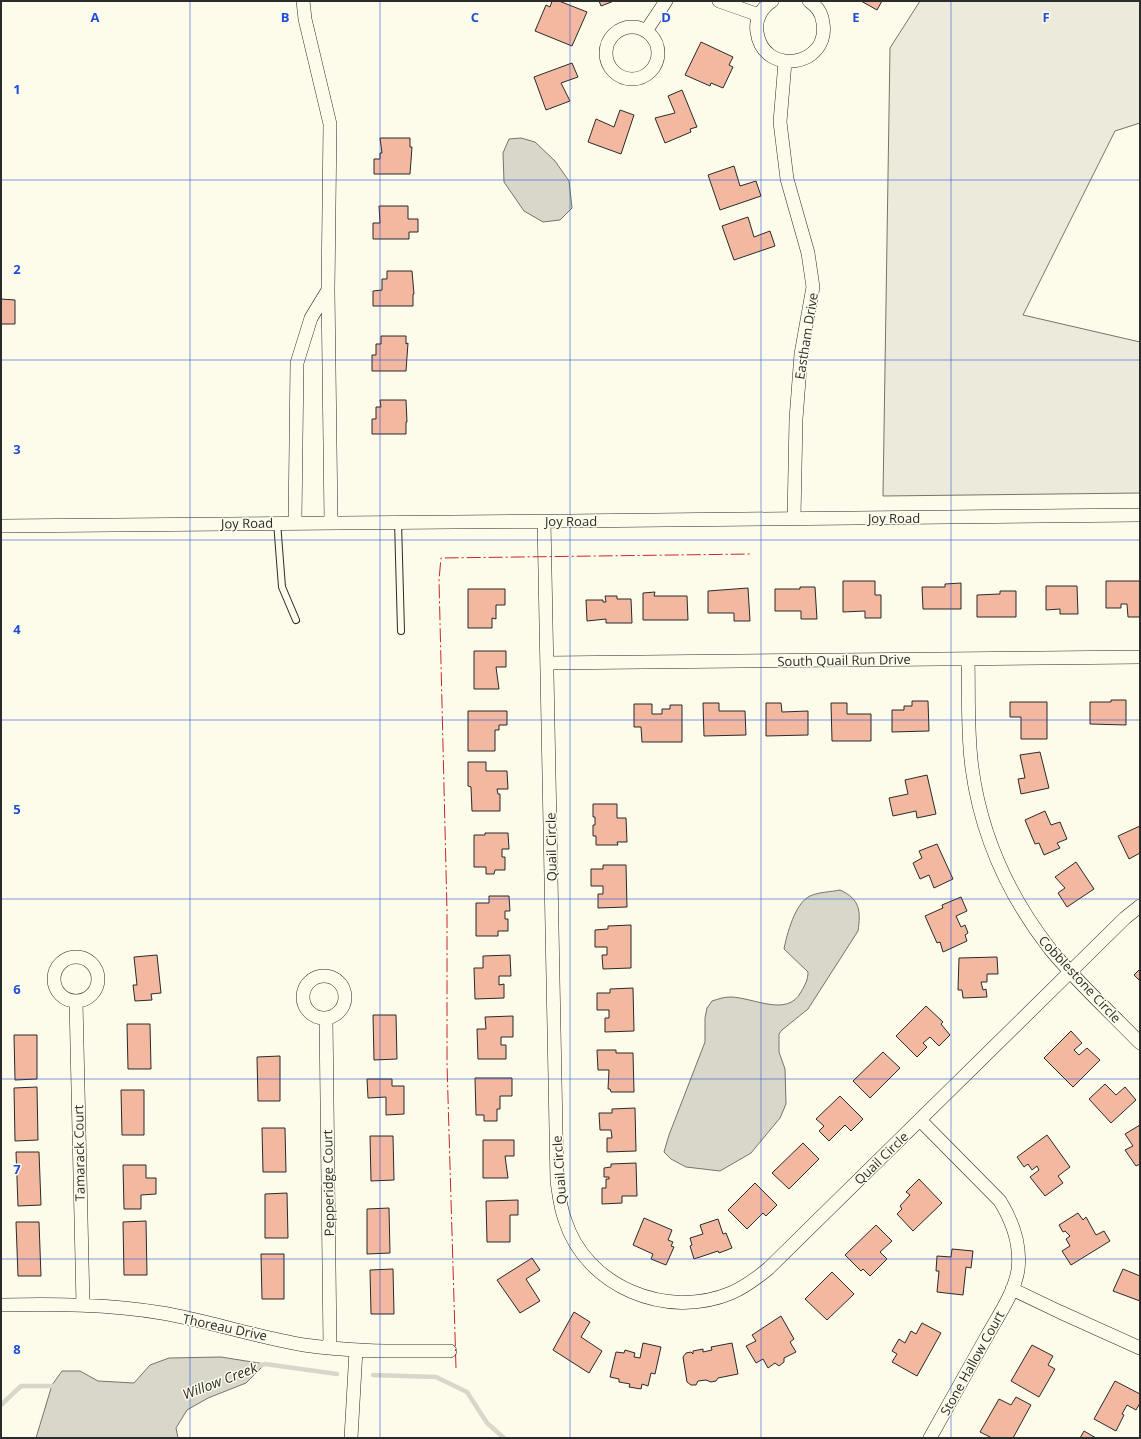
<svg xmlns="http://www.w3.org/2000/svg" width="1141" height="1439" font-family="'Open Sans',sans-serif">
<rect width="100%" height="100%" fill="#fdfbea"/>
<!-- green -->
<path fill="#ecebdb" stroke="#74746e" d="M920,1H1140V123L1115,131L1023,315L1140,342V493L883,496L890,48Z"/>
<!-- water -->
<path fill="#d8d7c9" stroke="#74746e" d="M521,138L535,142L555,161L569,181L572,208L560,220L543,222L524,211L504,182L503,153L509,139Z
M840,890C860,899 861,911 858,931L808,1009L782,1030L779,1034V1052L785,1069L786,1104L780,1118L751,1153L720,1171L686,1167L671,1159L664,1152L669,1135L705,1042V1018L707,1008L712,1001C718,999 724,997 730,997C753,997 787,1018 801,992C805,985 808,980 808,972L784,949C787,934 795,903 810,896C819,892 830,892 840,890Z
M221,1357L265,1364L246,1383L208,1398L187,1410L176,1428L178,1438H36L52,1385L62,1371H80L98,1381L134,1383L150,1365L169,1358Z"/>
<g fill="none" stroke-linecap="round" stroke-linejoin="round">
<!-- stream -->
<path stroke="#d8d7c9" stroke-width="4.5" d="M259,1366L265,1364L337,1374
M373,1375L436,1377L467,1392L487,1423L504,1438
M1,1405L21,1386H57"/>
</g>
<!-- building -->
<path fill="#f2b8a0" stroke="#2b2b2b" d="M552,1H559L587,12L572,46L535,31L546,5L550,7Z
M599,1H614L601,6Z
M861,1H882L877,10Z
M701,42L733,57L729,65L733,67L723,88L711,83L710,86L685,75Z
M572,63L578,77L561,83L570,101L546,110L534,77Z
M682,90L697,127L690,129L691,132L665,143L655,118L675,113L668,96Z
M620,110L634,115L621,154L588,142L596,119L614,127Z
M380,138H410V147H412L410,174H374V159H380V153H382Z
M734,166L740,186L756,181L761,196L720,210L708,175Z
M379,206H408V219H418V232H409V239H373V223H380Z
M748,217L754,237L770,231L775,246L734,260L722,226Z
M387,271H412L414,294H413V306H373V291L382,290V279H387Z
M1,299L15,300V324H1Z
M381,336H406V344L408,343L406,371H372V355H376V344H381Z
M380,400H406L407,422H406V434H372V419H376V407H381Z
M843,581H875V595H881V618H865V611L843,612Z
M1106,581H1140V617H1128L1127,604H1121V608H1106Z
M961,583V609H923L922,587H945V584Z
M1046,586H1077L1078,614H1060V609L1046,610Z
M800,587H815L817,619H801V611H775V589H800Z
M748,588L750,621H734V613H708V591Z
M468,589H505V605H496V619L492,618V628H468Z
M1000,591H1016V617H977V595L1000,594Z
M655,592L654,596H687L688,620H643V593Z
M605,596H617V599H631L632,623H606V619L587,621L586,600H603V602H606Z
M474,651H506V667H496L499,689H474Z
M1111,700H1126V725L1090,724V702H1111Z
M912,701H928L929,731L892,732V710H904V706H912Z
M1010,702H1047V739H1021V717H1010Z
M703,703H719V711H745L746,735L704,736Z
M766,703H781L782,712L808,711V735L766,736Z
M831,703H847V714H871V741H832Z
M634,704H652V714H662V709H670V705H682V742H642L641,727H634Z
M468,711H507V725H499V730H495V751H468Z
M1040,752L1049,788L1021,794L1018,779L1025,778L1020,755Z
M468,762H486V771H507L508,789H497L498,794H500V811H472L471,787L468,786Z
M927,775L936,814L917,818L916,811L893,816L889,798L908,794L905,780Z
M593,804H617V818H626L627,842H617L618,845H596V836H593V825H595V817H593Z
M1045,811L1051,825L1060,822L1067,839L1057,843L1060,848L1044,855L1039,843L1035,844L1025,820Z
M1140,826V853L1129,859L1118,836Z
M485,833H508L509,849H502V857H505V870H495L494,874H486V867H474V835H485Z
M937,844L953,879L934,888L929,875L920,879L913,863L922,858L919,851Z
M1076,862L1094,889L1067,907L1058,893L1065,888L1055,877Z
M603,865H626L627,907L598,908V894H603V886H591V869H603Z
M489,896H509L510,911H505V919H508V931H498V936H476V903H489Z
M961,897L967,911L956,916L961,927L965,925L968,933L965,935L967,941L943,952L940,942L937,943L925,916L943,908L942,905Z
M631,925V968L603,969L602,955H607V947H595V930L608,929V926Z
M157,955L161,993L151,994L152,1000L135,1001L133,985H137L134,957Z
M510,955L511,976H499V985L504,984V998L475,999L474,968H483V956Z
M997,957L998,974H987V982H981L983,990L986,989L987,997L963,998L962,990H958L959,958Z
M1140,969V981L1134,975Z
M633,988L634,1031L605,1032V1018H609V1010H597V993H610V989Z
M926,1006L943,1022L941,1024L950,1035L939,1046L930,1037L923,1043L927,1047L917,1057L896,1036Z
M373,1015H396L397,1059L374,1060Z
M513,1016V1037H501V1045H506V1059H478L477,1029H486L485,1017Z
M127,1024H150L151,1069H128Z
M1071,1031L1082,1043L1074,1050L1079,1055L1087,1048L1100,1060L1073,1087L1044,1058Z
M14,1035H37V1079L15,1080Z
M597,1050H616V1053H633L634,1092H611L610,1089H608L609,1070H598Z
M883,1052L900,1068L870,1098L853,1081Z
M280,1056V1101H258L257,1057Z
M475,1078H512V1096H500V1109H497V1121H484V1115H476Z
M367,1079H392V1086H404V1114L386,1115V1097L368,1098Z
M1105,1084L1116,1095L1125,1087L1136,1100L1111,1123L1089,1099Z
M37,1087L38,1140L15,1141L14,1088Z
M121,1090H144V1135H122Z
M840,1096L863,1119L851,1131L845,1125L829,1141L819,1131L824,1126L816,1119Z
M635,1108L636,1151L607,1152V1138H612L611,1130H600L599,1113H612V1109Z
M1140,1125V1164L1136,1166L1125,1150L1133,1146L1125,1134Z
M262,1128H285L286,1172H263Z
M1047,1135L1070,1167L1058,1176L1063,1183L1045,1196L1030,1177L1039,1170L1037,1166L1032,1170L1028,1164L1024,1167L1017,1157Z
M370,1136H393L394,1180L371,1181Z
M483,1140H514V1156H505L508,1178H483Z
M803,1143L819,1159L789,1189L772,1173Z
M16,1152H39L41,1205L18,1206Z
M636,1163L637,1196H622V1203L602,1204V1188H606V1179H609V1177H604V1168L611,1167V1164Z
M123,1165H146V1178H156V1194L141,1195V1209H124Z
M919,1179L942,1203L913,1231L897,1214L902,1209L900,1206L910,1195L906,1192Z
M755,1183L777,1205L766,1216L763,1213L747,1229L728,1210Z
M287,1193L288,1238H265V1194Z
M518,1200V1215H510V1242H487L486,1201Z
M389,1208L390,1253L367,1254V1209Z
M1078,1213L1083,1220L1086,1217L1096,1235L1104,1231L1110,1241L1071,1265L1062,1251L1070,1246L1066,1239L1070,1236L1065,1231L1063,1232L1059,1225Z
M644,1218L672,1230L668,1240L673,1242L671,1246L674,1247L666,1265L651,1259L653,1254L633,1245Z
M718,1219L723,1234L726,1233L732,1248L719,1253L718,1251L694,1259L690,1246L692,1245L690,1238L703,1234L700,1225Z
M146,1221L147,1275H124L123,1222Z
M16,1222H39L41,1276H18Z
M876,1225L892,1241L880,1252L887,1259L870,1276L863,1269L861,1271L845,1255Z
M952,1249L973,1251L971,1268L966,1267L963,1295L937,1292L939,1271H936L937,1256L951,1257Z
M261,1254H284V1299H262Z
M532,1258L540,1270L526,1279L540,1301L520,1313L497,1280Z
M393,1269L394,1314H371L370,1270Z
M1123,1269L1140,1276V1301L1113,1291Z
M832,1272L854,1294L827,1320L805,1299Z
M574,1312L590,1322L581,1337L602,1351L589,1373L553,1350Z
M781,1316L794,1339L790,1342L796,1352L784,1358V1362L779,1366L775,1363L768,1368L763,1359L756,1363L746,1346L756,1341L752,1335Z
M922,1323L941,1333L917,1376L892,1362L897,1354L892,1351L899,1339L905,1343L911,1331L916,1334Z
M643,1343L661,1347L655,1374L651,1373L648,1386L642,1384L641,1389L629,1387L630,1384L619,1382V1379L610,1377L616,1352L624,1353L625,1350L635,1353L634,1357L640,1358Z
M732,1343L738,1374L718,1378L716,1381L711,1382L706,1380L698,1381L696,1385H691L687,1382L683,1357L686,1353L691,1352L693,1354V1351L703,1349V1352L712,1350L711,1347Z
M1032,1345L1053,1356L1048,1365L1055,1369L1039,1397L1011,1381Z
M1115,1381L1140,1394V1403L1136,1410L1127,1405L1122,1414L1124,1415L1116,1431L1094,1419Z
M1016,1397L1031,1405L1013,1438H992L980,1432L999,1399L1011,1405Z
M1084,1431L1096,1438H1080Z"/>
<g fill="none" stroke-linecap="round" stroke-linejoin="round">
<!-- service casing -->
<g stroke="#2b2b2b" stroke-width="8">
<path id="service" d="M398,521L401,631
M277,522L282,587L296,620"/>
</g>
<!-- minor casing -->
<g stroke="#2b2b2b" stroke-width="14">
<path id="minor" d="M303,1L305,19L330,124L328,290
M719,1L759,15
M772,1C761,8 755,20 757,32C763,77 830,67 823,23C822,14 817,6 809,1
M606 53a26 26 0 1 1 52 0a26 26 0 1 1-52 0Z
M646,31L666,1
M785,62L780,122L787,179L808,253L813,287L801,354L796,419L794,518
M544,521L557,1181C559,1194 560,1207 565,1220C586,1287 667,1320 731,1293C745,1287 757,1278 769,1268L1125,918L1140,906
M295,522L297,363L311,318L328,290L331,521
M1,526C381,521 760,521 1140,515
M968,659C969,695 967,732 972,768C981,835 1008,895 1050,949C1077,982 1110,1012 1140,1043
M547,663L1140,657
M54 979a22 22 0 1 1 44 0a22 22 0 1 1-44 0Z
M303 997a21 21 0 1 1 42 0a21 21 0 1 1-42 0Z
M76,1001L83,1305
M326,1018L330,1347
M920,1120L1000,1201C1013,1222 1021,1245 1018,1270C1014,1294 998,1316 987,1336C968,1370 949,1404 930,1438
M1012,1289L1060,1312L1140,1348
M1,1305C55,1304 108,1304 162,1313C209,1321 256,1337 304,1345C352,1352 401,1351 450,1351
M351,1438L356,1350"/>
</g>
<!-- service -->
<use href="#service" stroke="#fdfbea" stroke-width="6"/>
<!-- minor -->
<use href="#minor" stroke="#fdfbea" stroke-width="13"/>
<!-- power -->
<path stroke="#c62828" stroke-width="1" stroke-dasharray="14 3 2 3" stroke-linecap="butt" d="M456,1368L447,1064V911L439,580L441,558L752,554"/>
</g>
<!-- grid -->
<path fill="none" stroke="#1d4ed8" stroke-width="1" stroke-opacity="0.55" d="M190,1V1438M380,1V1438M570,1V1438M761,1V1438M951,1V1438M1,180H1140M1,360H1140M1,540H1140M1,720H1140M1,899H1140M1,1079H1140M1,1259H1140"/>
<g text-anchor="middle" stroke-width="3" stroke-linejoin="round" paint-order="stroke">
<!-- street labels -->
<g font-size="13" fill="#2b2b2b" stroke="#fdfbea">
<text transform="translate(806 336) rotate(-81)" y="5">Eastham Drive</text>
<text x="894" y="523">Joy Road</text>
<text x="571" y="526">Joy Road</text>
<text transform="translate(247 523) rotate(-1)" y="5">Joy Road</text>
<text transform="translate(844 660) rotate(-1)" y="5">South Quail Run Drive</text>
<text transform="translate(551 847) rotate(-91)" y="5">Quail Circle</text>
<text transform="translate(1080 979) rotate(47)" y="5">Cobblestone Circle</text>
<text transform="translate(79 1153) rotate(-91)" y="5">Tamarack Court</text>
<text transform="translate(881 1158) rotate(-44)" y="5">Quail Circle</text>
<text transform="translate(559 1170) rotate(-94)" y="5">Quail Circle</text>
<text transform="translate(328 1183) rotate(-91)" y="5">Pepperidge Court</text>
<text transform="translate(225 1327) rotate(12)" y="5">Thoreau Drive</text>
<text transform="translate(972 1363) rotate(-61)" y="5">Stone Hallow Court</text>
</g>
<!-- water labels -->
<g font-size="14" font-style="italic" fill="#2b2b2b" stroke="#fdfbea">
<text transform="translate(220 1381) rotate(-21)" y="5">Willow Creek</text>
</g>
</g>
<g font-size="13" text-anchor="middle" font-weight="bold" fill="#1d4ed8" stroke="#fdfbea" stroke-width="3" stroke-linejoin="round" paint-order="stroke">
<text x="95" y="22">A</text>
<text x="285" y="22">B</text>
<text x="475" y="22">C</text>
<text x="666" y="22">D</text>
<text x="856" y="22">E</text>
<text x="1046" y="22">F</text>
<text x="17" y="94">1</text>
<text x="17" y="274">2</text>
<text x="17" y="454">3</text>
<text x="17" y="634">4</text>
<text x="17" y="814">5</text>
<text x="17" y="994">6</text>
<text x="17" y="1174">7</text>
<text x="17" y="1354">8</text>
</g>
<!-- border -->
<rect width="1141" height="1439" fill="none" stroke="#2b2b2b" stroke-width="4"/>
</svg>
